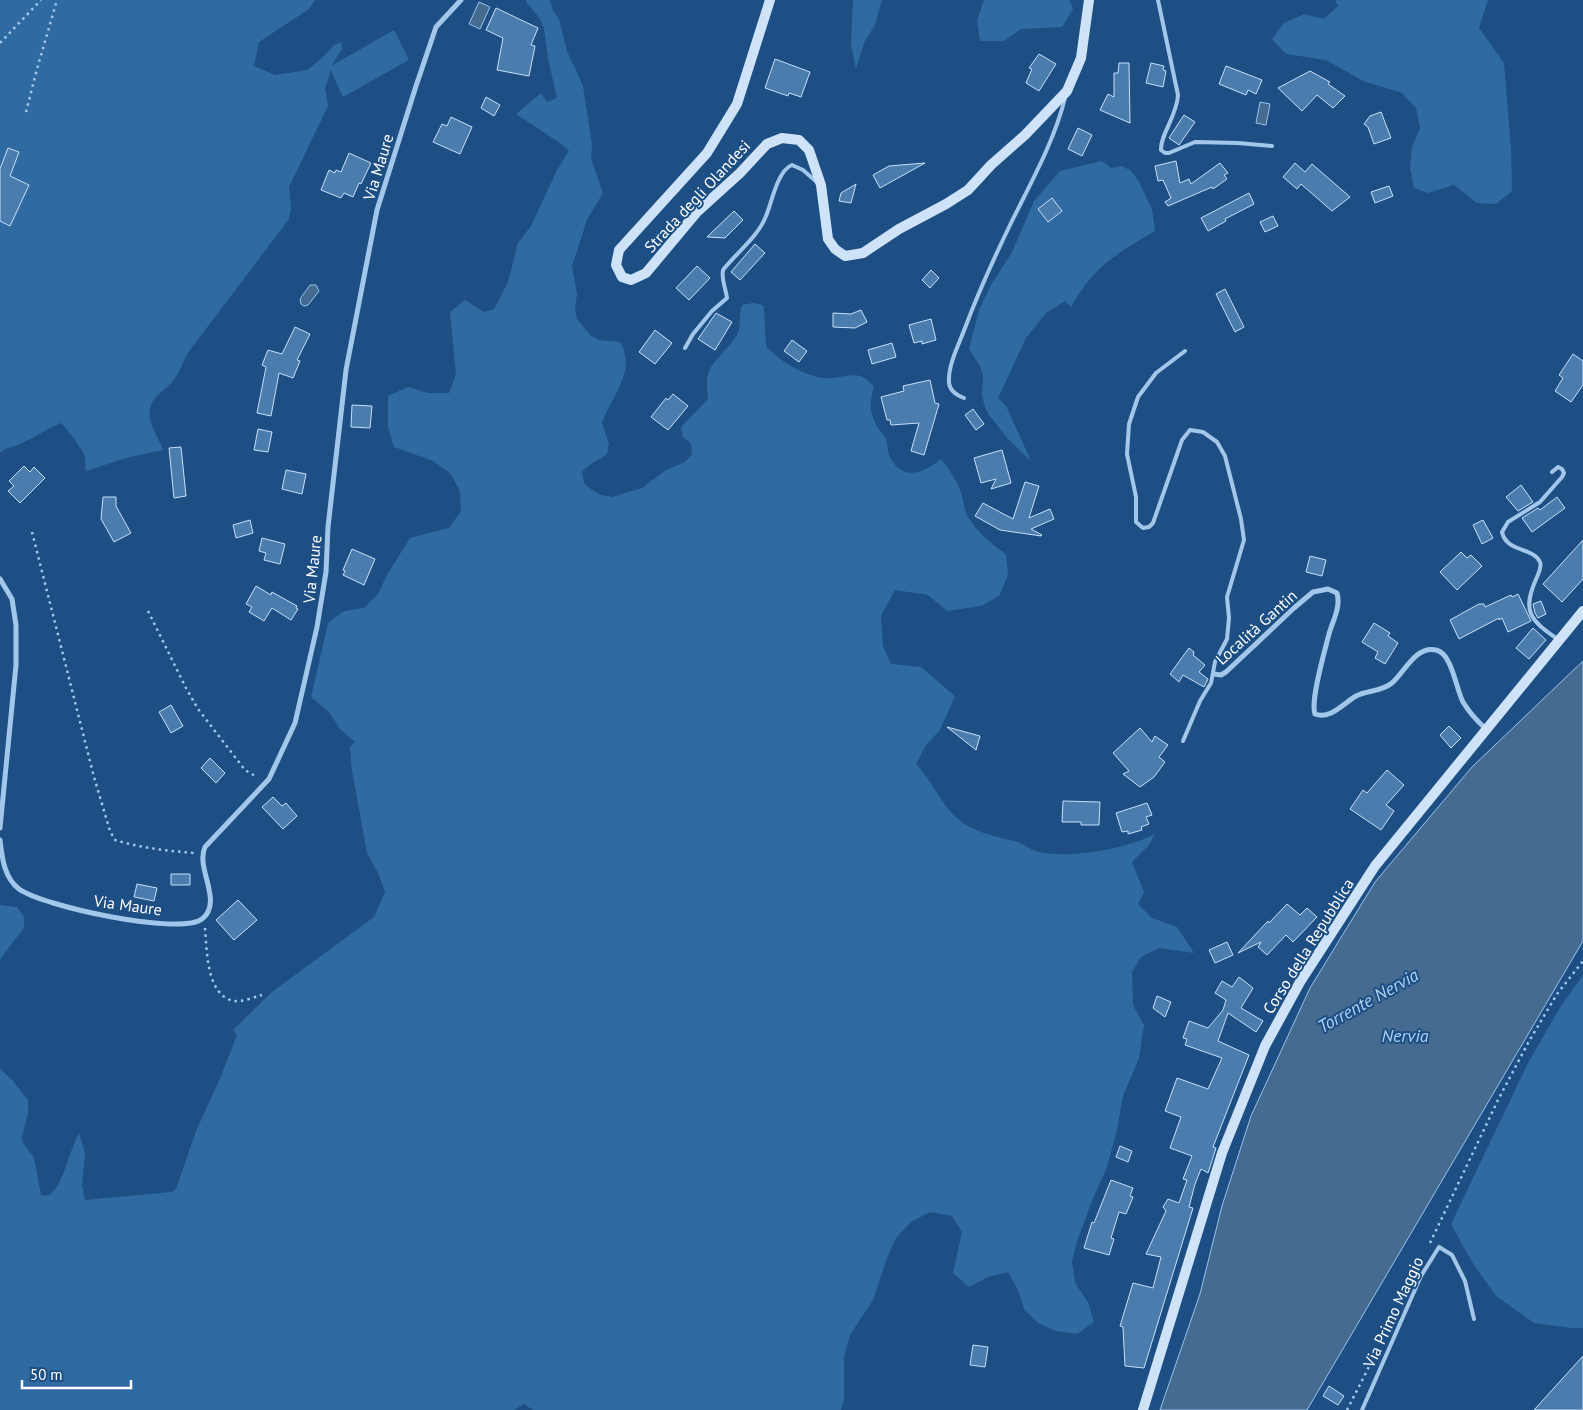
<svg xmlns="http://www.w3.org/2000/svg" width="1583" height="1410" font-family="'PT Sans',sans-serif">
<rect width="100%" height="100%" fill="#1d4f84"/>
<!-- green -->
<path fill="#306aa2" d="M0,0H315L309,9L259,42L254,66L275,75L307,70L321,59L333,46L341,42L342,49L331,66L394,30L409,60L343,97L330,69V74L325,88L328,106L289,187L291,208L289,219L187,354C182,364 179,374 172,382C161,394 148,399 150,417C151,429 159,438 163,450L126,458L86,471C85,466 86,459 84,454C79,445 68,430 61,423C47,429 35,437 22,443C15,447 5,447 0,453Z
M526,0H550L553,11L559,19L567,51L583,86L592,145L591,159L603,193L587,220L572,266L577,294L575,308L577,319L590,335L599,340L620,342C637,371 612,395 602,423L609,444L607,454C598,461 589,463 582,472L584,483L592,490L601,495L612,497L642,488L666,470L685,462L692,454L691,444L683,437L681,427L708,399C708,393 706,386 707,380C708,362 729,350 737,335C742,325 738,317 742,305L753,303L763,305C766,320 764,334 767,348C781,361 798,372 817,377C841,383 857,364 874,387C869,404 869,411 878,428C880,431 883,434 885,437C888,444 887,453 891,459C904,482 925,472 941,459C950,470 958,482 962,496C964,503 964,509 967,515C975,530 992,545 1006,554L1008,575L999,596L981,606L947,611L928,595L895,590L881,616L883,646L891,664L921,667L955,696L940,730L926,745L916,764C921,770 926,776 930,782C938,794 945,807 955,816C971,832 994,836 1014,841C1022,843 1028,848 1035,851C1066,860 1127,849 1155,834L1149,845L1132,862L1144,892L1138,904L1152,918L1177,927L1194,953L1159,948L1141,957L1132,972L1133,1005L1144,1025L1139,1058L1123,1096L1117,1130L1107,1167L1092,1201L1077,1241L1072,1261L1075,1283L1088,1302L1094,1322L1077,1334L1056,1331L1038,1323L1024,1309L1018,1290L1008,1272L988,1277L969,1287L953,1273L962,1232L952,1216L930,1212L911,1222L896,1238L887,1258L873,1300L850,1335L844,1357V1400L841,1410H533L524,1404L514,1410H0V1069L12,1080L28,1100V1113L22,1137L23,1143L34,1158L41,1195C45,1196 49,1196 52,1193C64,1181 70,1149 79,1133L85,1153L82,1185L85,1200L171,1192L176,1189L196,1131L219,1081L237,1035L233,1030L272,992L374,917L385,892L379,875L367,853L352,771L350,747L355,742L340,729L329,712L311,697L328,623L344,611L364,608L378,594L388,573L410,538L449,528L461,511L460,491L450,473L433,461L394,447L388,427V396L408,387L428,393H449L456,374L450,312L465,300L484,312L494,309L508,282L518,243L531,226L557,170L569,151L560,143L516,114L541,93L547,102L557,98L548,59L544,28L540,19L527,3Z
M853,0H882L875,25L864,43L856,69L851,44Z
M984,0H1069L1073,9L1062,27L1021,29L1004,41H980L977,20Z
M1335,0H1488L1479,28L1504,63L1511,149L1512,191L1496,204L1477,203L1454,185L1428,193L1414,188L1410,168L1412,147L1420,128L1416,108L1402,93L1363,81L1326,60L1286,54L1272,39L1284,23L1304,14L1324,19L1338,6Z
M1102,161L1111,168L1122,166L1131,171L1138,180L1152,209L1155,231C1115,255 1095,265 1071,307L1065,301L1046,313L1026,338L998,398L1006,406L1031,461L1009,440L989,415L985,407L982,396L983,375L980,366L969,349L979,310L991,285L1012,252L1034,201L1060,171Z
M0,905L17,907L24,917V928L0,959Z
M1583,975V1328H1572L1534,1323L1496,1296L1472,1262L1451,1224L1528,1063L1561,1006Z"/>
<!-- water -->
<path fill="#466b91" stroke="#97c3ec" d="M479,2L490,7L480,29L469,24Z
M1260,102L1270,104L1266,125L1256,123Z
M310,285H316L319,291L308,305L304,306L301,304L300,299Z
M1583,661V941L1307,1410H1160L1200,1294L1222,1206L1251,1116L1310,988L1375,882L1472,767Z"/>
<!-- building -->
<path fill="#4a7cae" stroke="#c8e0f8" d="M496,8L538,28L531,45L535,46L529,76L497,70L503,38L486,30Z
M1039,54L1056,64L1039,91L1026,83L1032,69L1029,68Z
M775,59L810,72L801,97L789,93L788,96L765,88Z
M1119,63H1129L1130,123L1100,110L1108,94L1114,97V73H1118Z
M1151,63L1164,66L1163,70L1166,71L1163,87L1146,83Z
M1226,66L1262,80L1256,94L1248,90L1246,95L1219,84Z
M1310,71L1330,82L1328,84L1345,96L1333,108L1317,95L1302,111L1278,88Z
M486,97L500,105L494,116L481,108Z
M1381,112L1391,138L1374,144L1368,127L1364,124L1370,116Z
M1184,115L1195,122L1179,145L1169,138Z
M451,117L472,127L460,154L433,142L442,124L447,126Z
M1078,128L1092,135L1082,156L1068,149Z
M8,148L19,152L10,176L29,185L10,226L0,221V169Z
M349,153L371,163L361,184L359,183L353,197L344,193L341,198L321,190L329,170L335,173L336,170L341,172Z
M1176,161L1180,183L1189,179L1191,184L1220,163L1228,173L1224,175L1227,179L1213,189L1212,187L1168,206L1165,202L1171,198L1163,180L1158,181L1155,166Z
M925,163L880,188L873,175L889,166Z
M1295,163L1305,172L1312,164L1350,197L1332,211L1301,184L1297,189L1283,177Z
M856,184L851,203L839,201L841,193Z
M1389,186L1393,196L1375,203L1371,192Z
M1249,193L1254,204L1225,219L1226,221L1208,231L1201,218Z
M1052,198L1062,211L1048,222L1038,209Z
M734,211L743,220L725,238L707,237Z
M1273,216L1278,226L1265,232L1260,222Z
M755,244L765,253L740,280L731,272Z
M697,266L710,278L689,300L676,288Z
M931,270L939,278L930,288L922,280Z
M1225,289L1244,327L1235,332L1216,294Z
M861,310L867,322L855,328L833,327V313L851,314Z
M716,313L732,322L715,350L698,339Z
M931,319L936,340L922,344V341L914,343L909,325Z
M295,327L310,334L297,360L300,361L293,378L279,373L271,416L257,413L266,367L262,365L268,350L282,354Z
M655,330L672,343L655,364L639,352Z
M792,340L807,351L799,362L784,351Z
M892,343L896,357L872,364L868,350Z
M1573,354L1583,361V385L1571,402L1555,391L1563,378L1559,375Z
M930,380L935,403L939,404L924,455L911,451L919,423L891,425L890,420H887L881,397L904,391L903,386Z
M673,394L688,406L668,430L651,417L666,398L668,400Z
M352,405L372,406L370,428L351,427Z
M973,409L984,424L976,430L965,415Z
M258,429L272,432L268,452L254,450Z
M181,447L186,496L174,498L169,448Z
M1002,450L1011,483L991,489L996,479L981,483L974,458Z
M24,466L30,472L34,467L45,478L20,503L8,491L14,486L9,481Z
M286,470L306,474L302,494L282,489Z
M1025,482L1039,486L1029,518L1050,509L1054,519L1031,529L1042,535L1041,536L1000,530L975,516L983,503L1013,519Z
M1521,485L1533,502L1518,511L1506,497Z
M103,497H116V506L131,533L114,542L101,519Z
M1557,497L1565,508L1532,532L1522,518L1538,508L1540,510Z
M250,520L253,533L236,538L233,525Z
M1483,520L1493,538L1482,544L1473,525Z
M262,538L285,544L280,564L264,560L266,553L259,551Z
M1583,540V579L1562,602L1543,584Z
M352,549L375,559L364,585L343,575L345,571L343,570Z
M1461,552L1467,558L1471,555L1482,566L1457,590L1440,572Z
M1310,556L1326,560L1322,576L1306,572Z
M256,586L271,595L272,592L297,606L296,608L298,609L291,620L272,608L264,621L249,612L252,607L246,604Z
M1518,594L1531,621L1508,632L1502,618L1499,620V618L1459,639L1450,620L1479,604H1484L1485,607L1511,595L1512,597Z
M1541,601L1546,614L1538,618L1535,613L1533,604Z
M1374,623L1390,633L1388,636L1398,643L1385,664L1375,658L1378,652L1362,642Z
M1533,628L1546,640L1529,659L1516,648Z
M1189,648L1194,652L1193,655L1205,665L1199,672L1208,679L1204,687L1183,675L1179,682L1170,674Z
M171,705L183,726L171,733L159,712Z
M1449,726L1461,738L1451,748L1440,735Z
M947,727L980,736L976,750Z
M1140,728L1152,742L1155,736L1168,745L1159,757L1165,762L1154,777L1140,787L1123,774L1129,771L1113,753Z
M210,758L225,773L216,783L201,768Z
M1387,770L1404,785L1386,805L1394,811L1381,830L1350,809L1363,790L1367,793Z
M273,797L282,806L286,803L297,816L283,829L262,807Z
M1063,801L1100,802L1099,825H1081V822H1062Z
M1147,803L1152,815L1146,817L1149,824L1141,827L1142,830L1128,834V831L1122,832L1116,813Z
M171,874H190V885H171Z
M137,884L157,888L154,901L134,897Z
M238,900L257,920L234,940L216,920Z
M1287,904L1300,915L1307,908L1317,917L1293,942L1286,935L1267,955L1258,947L1261,942L1238,953L1268,921L1269,923Z
M1227,942L1233,955L1215,963L1209,950Z
M1239,977L1253,988L1241,1008L1263,1021L1256,1032L1228,1013L1218,1041L1249,1055L1213,1147L1216,1148L1208,1173L1201,1169L1195,1184L1189,1207L1193,1208L1144,1368L1125,1366L1123,1327L1120,1326L1133,1283L1153,1288L1161,1257L1146,1254L1166,1211L1163,1207L1168,1199L1179,1203L1187,1180L1183,1179L1192,1156L1170,1148L1181,1117L1165,1111L1177,1078L1208,1089L1222,1058L1185,1045L1187,1039L1183,1038L1189,1021L1208,1028L1223,1010L1226,1000L1215,993L1222,981L1232,987Z
M1157,996L1171,1002L1165,1017L1153,1008Z
M1120,1146L1132,1151L1128,1162L1116,1157Z
M1111,1180L1133,1188L1130,1196L1133,1197L1126,1214L1119,1212L1111,1238L1114,1239L1109,1255L1084,1248L1092,1222L1094,1223Z
M973,1345L988,1347L985,1367L970,1365Z
M1583,1356V1410H1534Z
M1329,1386L1344,1396L1338,1405L1323,1396Z"/>
<g fill="none" stroke-linecap="round" stroke-linejoin="round">
<!-- path -->
<path stroke="#a3c7ea" stroke-width="2.5" stroke-dasharray="2.5 4" stroke-linecap="butt" d="M0,43L41,0
M26,112L37,69L57,0
M32,532L94,777L110,831L115,840C141,848 168,851 195,853
M148,611L186,688L198,709L245,770L257,777
M205,928C207,950 206,997 235,1001C243,1002 254,997 262,995
M1430,1243L1498,1100L1528,1043L1557,994L1583,961
M1347,1410L1378,1349"/>
<!-- lane -->
<path stroke="#a3c7ea" stroke-width="4" d="M1158,0L1178,95C1177,116 1160,135 1161,150L1165,153H1169L1195,142L1238,143L1272,146
M685,348L693,334L712,311L727,298C726,288 721,281 723,270C737,252 758,237 766,216C772,202 777,171 792,165L803,170L819,184
M964,398C956,395 948,389 949,379C949,363 959,344 965,328C978,293 994,258 1011,223C1031,182 1054,142 1065,98
M1552,472L1558,467L1562,469L1564,473L1562,477L1540,502L1508,522L1502,532C1506,552 1533,547 1540,562C1542,567 1539,572 1537,577C1521,612 1530,620 1559,640
M1183,741L1200,701L1211,683L1215,662L1227,639L1229,618L1227,597L1244,540L1241,519L1225,456L1217,442L1203,432L1190,430L1182,440L1153,523L1149,527L1143,528L1136,522V497L1127,454L1129,424L1138,397L1156,373L1185,351
M1362,1410L1421,1276L1439,1247L1452,1255L1465,1281L1474,1319"/>
<!-- street -->
<path stroke="#a3c7ea" stroke-width="5" d="M0,579L12,599L16,625V665L0,828
M1214,674L1221,675L1226,672L1294,608L1313,592L1328,589L1337,593C1341,607 1333,620 1329,634C1325,650 1310,701 1315,714C1330,720 1344,703 1356,696C1368,690 1381,692 1392,683C1404,673 1416,645 1436,650C1452,653 1456,689 1463,702C1469,712 1477,721 1486,729
M0,840C2,857 4,878 19,889C42,906 179,936 202,919C224,902 195,868 205,847L269,779L295,723L317,627L326,572L328,527L346,370L377,210L416,86L436,27L461,0"/>
<!-- secondary -->
<path stroke="#cfe3f8" stroke-width="10" d="M770,0L737,104L707,153L619,250L616,265L622,277L631,280L646,273L697,212L740,173L767,144L782,138L799,140L809,150L821,185L828,239L835,249L845,256L863,253L899,229L946,204L968,190L991,165L1025,135L1067,91L1081,58L1089,0
M1143,1410L1222,1153L1265,1046L1300,982L1375,866L1583,611"/>
</g>
<g text-anchor="middle" stroke-width="4" stroke-linejoin="round" paint-order="stroke">
<!-- street labels -->
<g font-size="16" fill="#fff" stroke="#1d4f84">
<text transform="translate(378 167) rotate(-73)" y="6">Via Maure</text>
<text transform="translate(697 196) rotate(-47)" y="6">Strada degli Olandesi</text>
<text transform="translate(312 569) rotate(-84)" y="6">Via Maure</text>
<text transform="translate(1256 627) rotate(-42)" y="6">Località Gantin</text>
<text transform="translate(128 905) rotate(8)" y="6">Via Maure</text>
<text transform="translate(1308 946) rotate(-58)" y="6">Corso della Repubblica</text>
<text transform="translate(1393 1312) rotate(-65)" y="6">Via Primo Maggio</text>
</g>
<!-- water labels -->
<g font-size="18" font-style="italic" fill="#afd1f2" stroke="#1d4f84">
<text transform="translate(1368 1001) rotate(-29)" y="6">Torrente Nervia</text>
<text x="1405" y="1042">Nervia</text>
</g>
</g>
<!-- scale -->
<path d="M22 1380v8h109v-8" fill="none" stroke="#ffffff" stroke-width="2.5"/>
<text x="30" y="1380" font-size="15" fill="#ffffff" stroke="#1d4f84" stroke-width="4" paint-order="stroke">50 m</text>
</svg>
